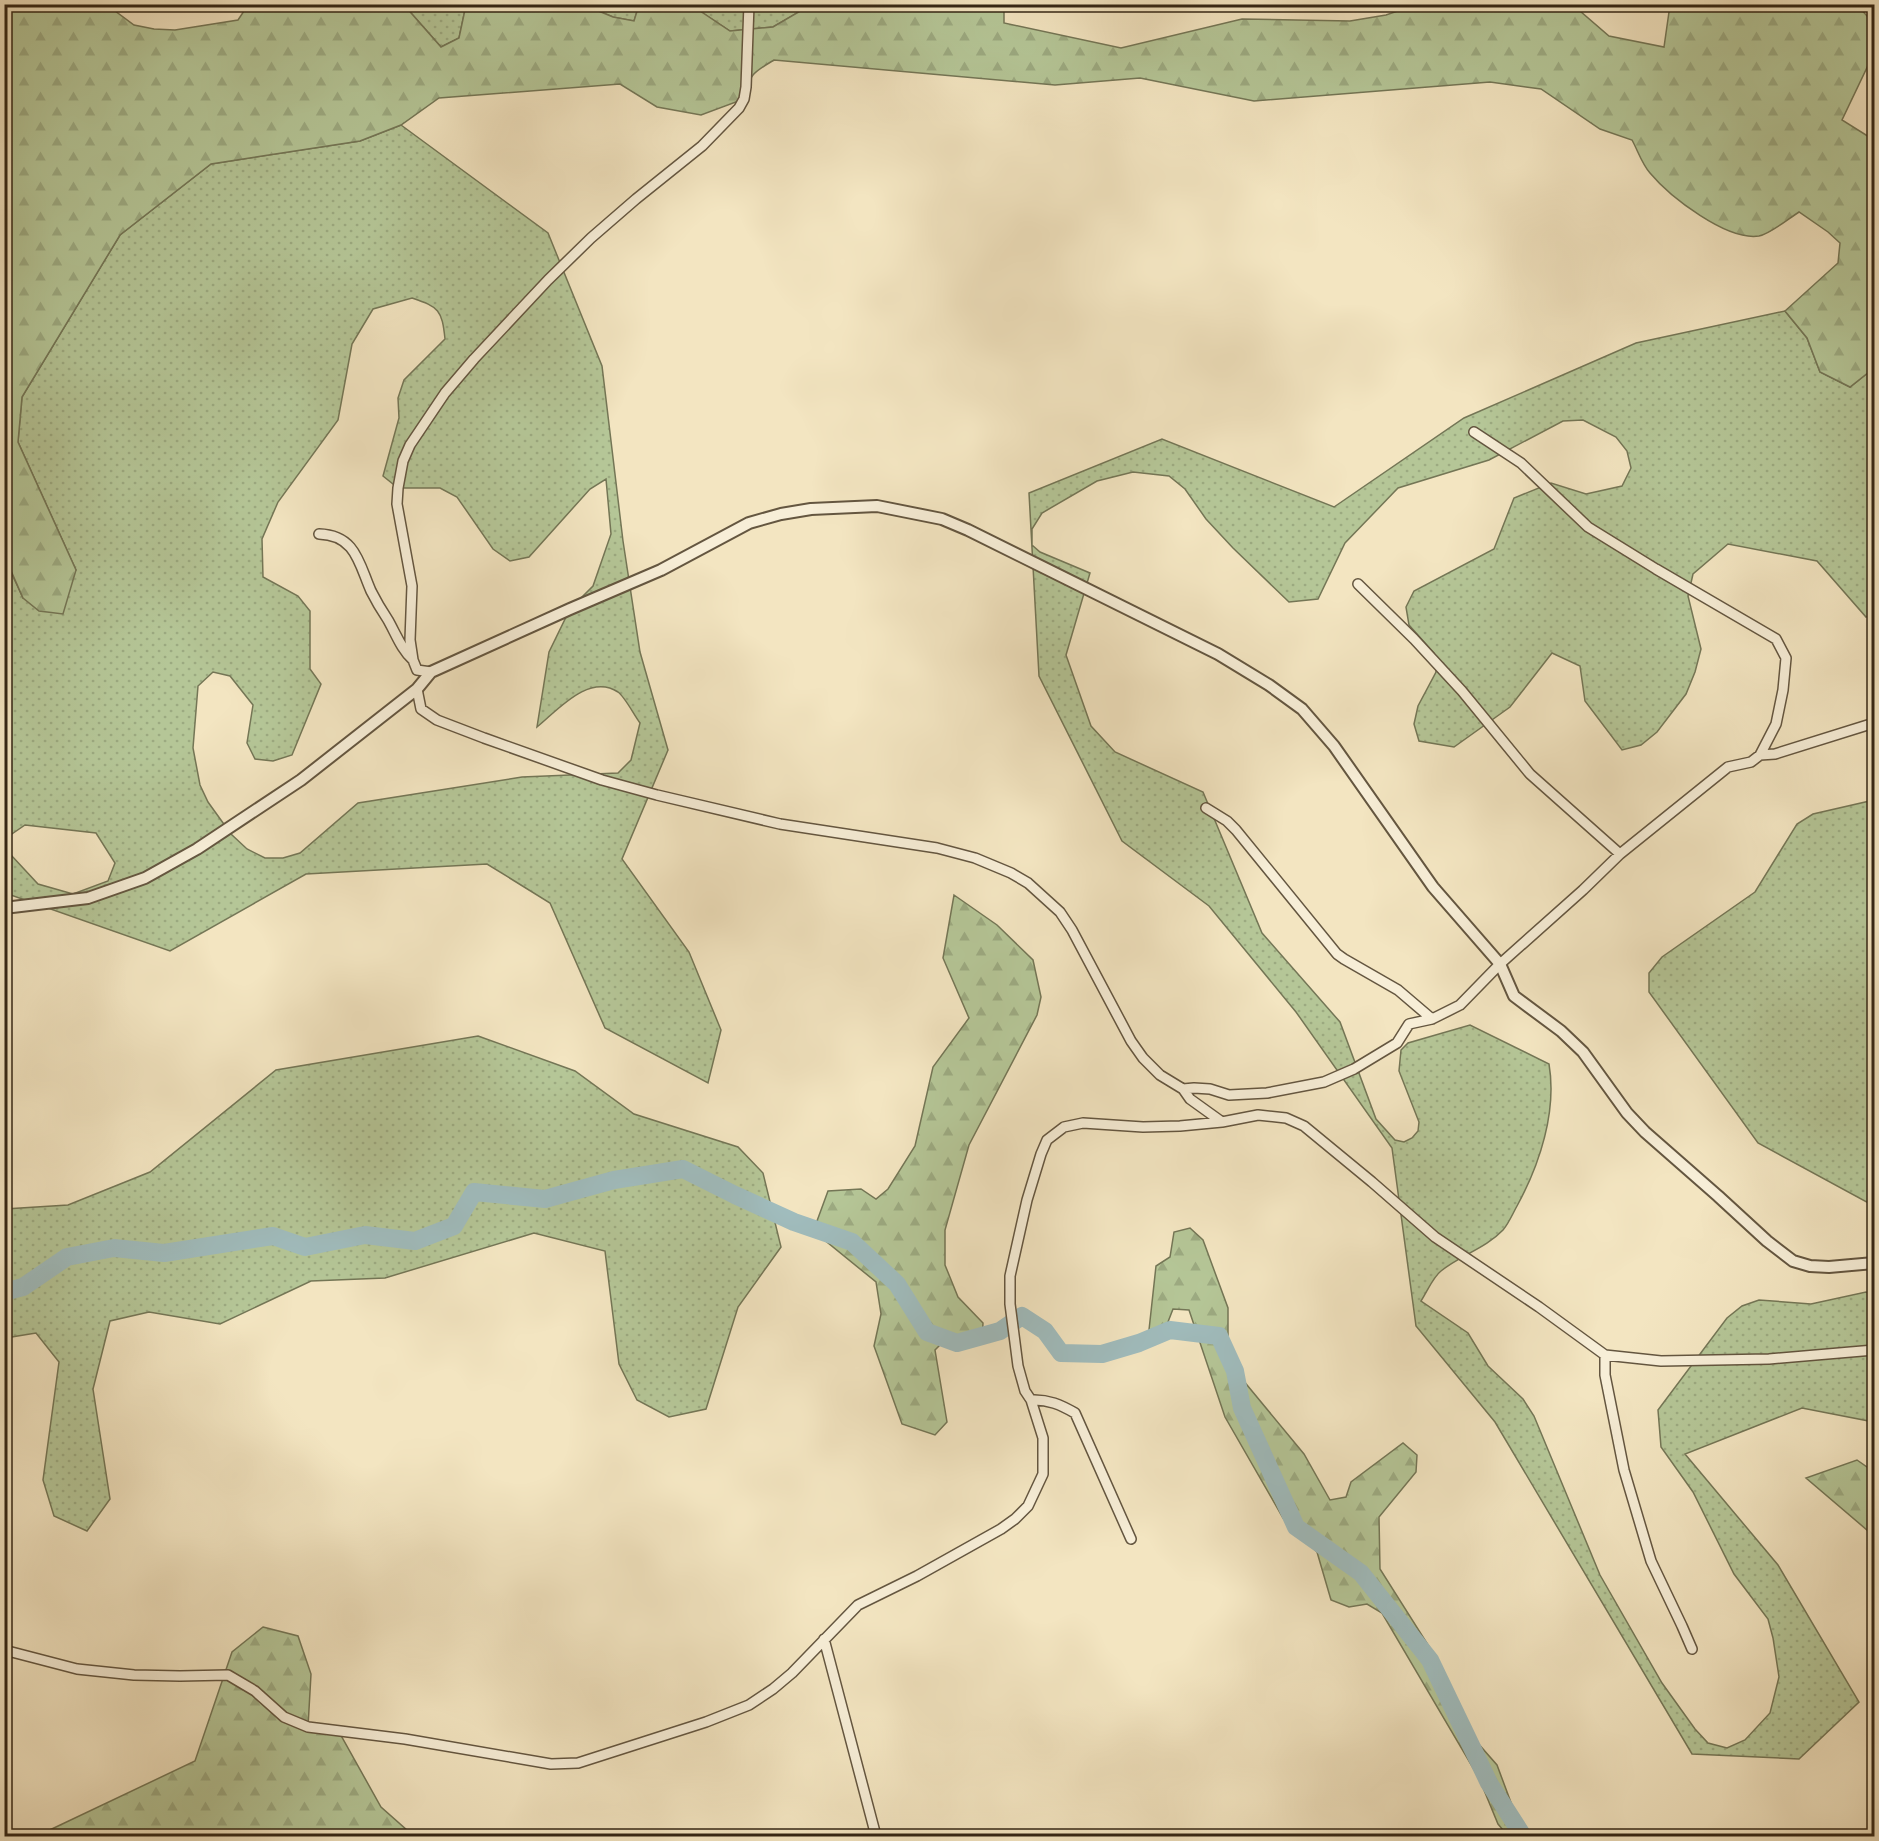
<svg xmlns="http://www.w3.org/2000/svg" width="1879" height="1841" font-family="'EB Garamond',serif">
<defs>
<pattern id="green-dots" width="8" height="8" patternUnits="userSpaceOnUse" patternTransform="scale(1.5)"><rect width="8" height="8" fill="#b5c697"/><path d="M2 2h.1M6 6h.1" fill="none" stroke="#9caa81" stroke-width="1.8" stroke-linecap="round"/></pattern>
<pattern id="forest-firs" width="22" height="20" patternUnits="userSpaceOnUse" patternTransform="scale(1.5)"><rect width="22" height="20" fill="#b5c697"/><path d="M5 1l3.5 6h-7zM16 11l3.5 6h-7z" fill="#9caa81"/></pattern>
</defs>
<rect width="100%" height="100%" fill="#f3e5c1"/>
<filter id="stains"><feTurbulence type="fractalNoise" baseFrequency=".00333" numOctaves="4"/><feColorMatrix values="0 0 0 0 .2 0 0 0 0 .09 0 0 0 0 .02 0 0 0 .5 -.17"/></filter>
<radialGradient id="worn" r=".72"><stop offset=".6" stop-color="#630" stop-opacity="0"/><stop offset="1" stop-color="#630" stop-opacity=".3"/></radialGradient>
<!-- green -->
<path fill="url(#green-dots)" stroke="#747656" stroke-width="1.5" fill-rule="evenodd" d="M404,5H466L459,38L441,47Z
M584,5H639L634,21L613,17Z
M691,5H809L804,9L773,27L730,31Z
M401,125L548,233L602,366L623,541L640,652L668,750L622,859L689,952L721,1030L708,1083L605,1028L550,903L487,864L306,874L170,951L5,893L4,557L23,598L76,570L18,442L22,397L120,235L211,164L360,141ZM412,298C439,307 442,310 445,339L404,380L398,398L399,418L383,476L398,488H440L457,497L493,549L510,561L529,557L590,489L606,479L611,534L593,586L570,609L549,652L537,727C558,710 589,673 618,692C625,697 634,715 640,723L631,760L618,773L522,777L358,803L300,853L283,858H265L247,849L231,834L208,802L200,785L193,748L198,686L213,672L230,676L253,705L247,743L255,759L273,761L292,755L321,684L310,669V611L298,596L263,577L262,539L278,502L338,420L352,344L373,309ZM25,825L96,833L115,863L108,881L73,894L38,884L11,855L9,836Z
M1785,311L1807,338L1820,372L1850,387L1874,368V614L1866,617L1817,561L1728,544L1693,574L1688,596L1701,649L1695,672L1686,694L1657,732L1641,745L1622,750L1585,701L1580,666L1552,653L1510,707L1454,747L1419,741L1414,724L1418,706L1436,672L1434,653L1409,625L1406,607L1414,591L1494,549L1514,498L1551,483L1586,494L1622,486L1631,468L1627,451L1616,437L1583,420L1563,421L1489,460L1398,488L1345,543L1318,599L1289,602L1233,548L1206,519L1185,489L1169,476L1133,472L1097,481L1042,513L1032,529V545L1040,552L1090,573L1066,655L1091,726L1115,752L1203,792L1262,933L1340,1022L1376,1119L1395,1140L1404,1142L1412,1138L1418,1131L1419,1122L1399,1071L1401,1050L1408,1043L1470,1025L1549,1064C1557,1111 1540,1164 1517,1206C1513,1213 1509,1223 1503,1230C1486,1248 1461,1255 1441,1271C1433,1277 1427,1292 1421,1301L1468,1333L1488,1366L1523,1399L1534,1416L1600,1575L1662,1683L1695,1729L1708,1743L1727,1748L1745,1740L1770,1713L1779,1677L1773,1638L1768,1619L1734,1574L1693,1492L1661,1447L1658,1410L1727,1318L1742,1306L1759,1300L1811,1304L1866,1292L1874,1296V1422L1802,1408L1685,1454L1778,1565L1859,1702L1799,1759L1692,1754L1495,1422L1416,1326L1392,1148L1296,1012L1209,906L1122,841L1039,676L1029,493L1162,439L1334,507L1464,418L1636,343Z
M1874,800V1206L1758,1143L1649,992V973L1662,957L1755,892L1797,824L1813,814Z
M478,1036L575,1071L634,1114L738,1147L763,1173L781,1247L738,1307L706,1409L669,1417L637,1400L619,1364L605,1251L534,1233L385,1278L311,1281L220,1324L149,1312L110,1321L93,1389L110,1499L87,1531L54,1516L43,1480L59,1362L36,1333L5,1338V1209L68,1205L150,1172L276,1070Z"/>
<!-- forest -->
<path fill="url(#forest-firs)" stroke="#747656" stroke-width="1.5" d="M1001,4L1004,8V23L1121,48L1242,19L1350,21L1386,15L1418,4L1573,5L1609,36L1664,47L1670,5H1857L1868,17L1872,57L1842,120L1874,140V368L1850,387L1820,372L1807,338L1785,311L1838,263L1840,243L1828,232L1799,212C1788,219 1770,234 1759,236C1727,241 1670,197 1650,173C1642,164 1638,151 1632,140L1600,129L1541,89L1490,82L1254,101L1140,78L1055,85L774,60C754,72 749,74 744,99L701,115L657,107L620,84L439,98L401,125L360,141L211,164L120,235L22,397L18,442L76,570L63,614L39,611L23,598L5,557L4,5H107L134,25L154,29L175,30L238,20L248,5H404L441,47L459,38L466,5H584L613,17L634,21L639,5H691L730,31L773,27L804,9L809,5Z
M954,895L997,925L1033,960L1041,997L1037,1015L969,1145L945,1230V1265L958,1297L983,1323L982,1340L948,1337L935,1350L947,1422L935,1435L902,1424L874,1346L881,1314L876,1282L822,1238L817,1221L828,1191L861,1189L876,1199L888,1189L915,1146L933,1067L969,1018L943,958Z
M1190,1228L1203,1240L1228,1308V1362L1304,1454L1330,1500L1346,1497L1351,1482L1403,1443L1417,1455L1416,1472L1379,1517L1380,1569L1437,1659L1462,1725L1497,1765L1522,1832L1527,1836H1508L1498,1824L1479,1778L1382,1613L1367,1604L1349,1607L1331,1600L1317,1552L1283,1518L1225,1417L1189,1310L1173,1309L1166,1327L1149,1330L1156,1266L1170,1257L1174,1232Z
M1857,1460L1874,1472V1536L1806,1478Z
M263,1627L298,1636L311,1674L308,1727L339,1732L381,1807L407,1830L435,1836H37L195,1761L232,1652Z"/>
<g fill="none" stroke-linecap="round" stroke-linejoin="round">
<!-- river -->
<path stroke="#a0bcbd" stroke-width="18" d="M4,1292L23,1287L67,1257L114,1248L164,1253L273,1236L305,1247L365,1235L415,1241L454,1226L474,1192L545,1199L614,1180L683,1169L735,1195L794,1222L852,1242L897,1284L927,1332L957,1343L1000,1331L1022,1316L1045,1331L1061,1353L1102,1354L1139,1343L1170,1330L1219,1336L1235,1371L1242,1408L1296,1527L1361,1573L1430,1660L1489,1783L1523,1836"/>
<!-- minor casing -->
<g stroke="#645640" stroke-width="12">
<path id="minor" d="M1474,432L1521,463L1588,527L1656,569L1776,639L1786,658L1783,690L1776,724L1760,755
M319,534C356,535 359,564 371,591C376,601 382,611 388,620C396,634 401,649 413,660
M1358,584L1414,639L1462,691L1530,774L1620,854
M431,672L417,670L413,660L410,640L412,586L397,504L398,488L403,461L410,445L445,393L474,359L548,280L591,238L636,199L702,146L739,108L744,99L746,87L749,4
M417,689L421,709L437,720L484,738L602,780L657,795L780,824L937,848L975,858L1011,873L1028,883L1060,912L1072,930L1131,1041L1143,1058L1160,1075L1183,1089L1190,1099L1222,1122
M1206,808L1227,821L1236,830L1337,954L1344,959L1398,990L1432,1019
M1183,1089L1194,1088L1210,1089L1229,1095L1267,1093L1324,1082L1354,1069L1397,1043L1409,1024L1432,1019L1460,1005L1500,964L1583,890L1620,854L1728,767L1751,762L1760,755L1775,754L1874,723
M1605,1355V1375L1624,1470L1651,1561L1682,1626L1692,1649
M1031,1400C1048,1399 1061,1405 1075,1413L1131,1539
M824,1639L876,1836
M4,1650L77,1669L134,1675L180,1676L228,1675L255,1691L284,1717L308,1727L405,1739L551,1764L578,1763L706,1722L749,1705L773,1689L792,1673L858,1605L917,1576L1001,1529L1015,1519L1028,1506L1043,1474V1438L1031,1400L1025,1391L1018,1366L1010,1304V1276L1027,1200L1041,1154L1047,1140L1064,1127L1083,1123L1143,1127L1180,1126L1222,1122L1258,1115L1286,1118L1304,1126L1372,1182L1435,1237L1539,1307L1605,1355L1661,1361L1769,1359L1874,1350"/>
</g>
<!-- tertiary casing -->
<g stroke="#645640" stroke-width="14">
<path id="tertiary" d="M4,908L88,898L145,878L197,849L301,780L417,689L431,672L570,609L661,570L749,523L781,514L811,509L877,506L942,519L968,530L1218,654L1269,685L1302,709L1334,746L1433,887L1500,964L1514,996L1561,1031L1583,1052L1627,1113L1645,1132L1718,1196L1767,1241L1793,1261L1810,1266L1829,1267L1874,1263"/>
</g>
<!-- minor -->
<use href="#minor" stroke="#f7eed7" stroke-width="9"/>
<!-- tertiary -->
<use href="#tertiary" stroke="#f7eed7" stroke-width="10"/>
</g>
<!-- margin -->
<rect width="1879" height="1841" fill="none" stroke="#f3e5c1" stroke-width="24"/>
<rect x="6" y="6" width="1867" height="1829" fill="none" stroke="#342615" stroke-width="3"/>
<rect x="12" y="12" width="1855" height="1817" fill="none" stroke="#342615" stroke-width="1.5"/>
<rect width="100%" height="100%" filter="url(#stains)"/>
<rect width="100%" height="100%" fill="url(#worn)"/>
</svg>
